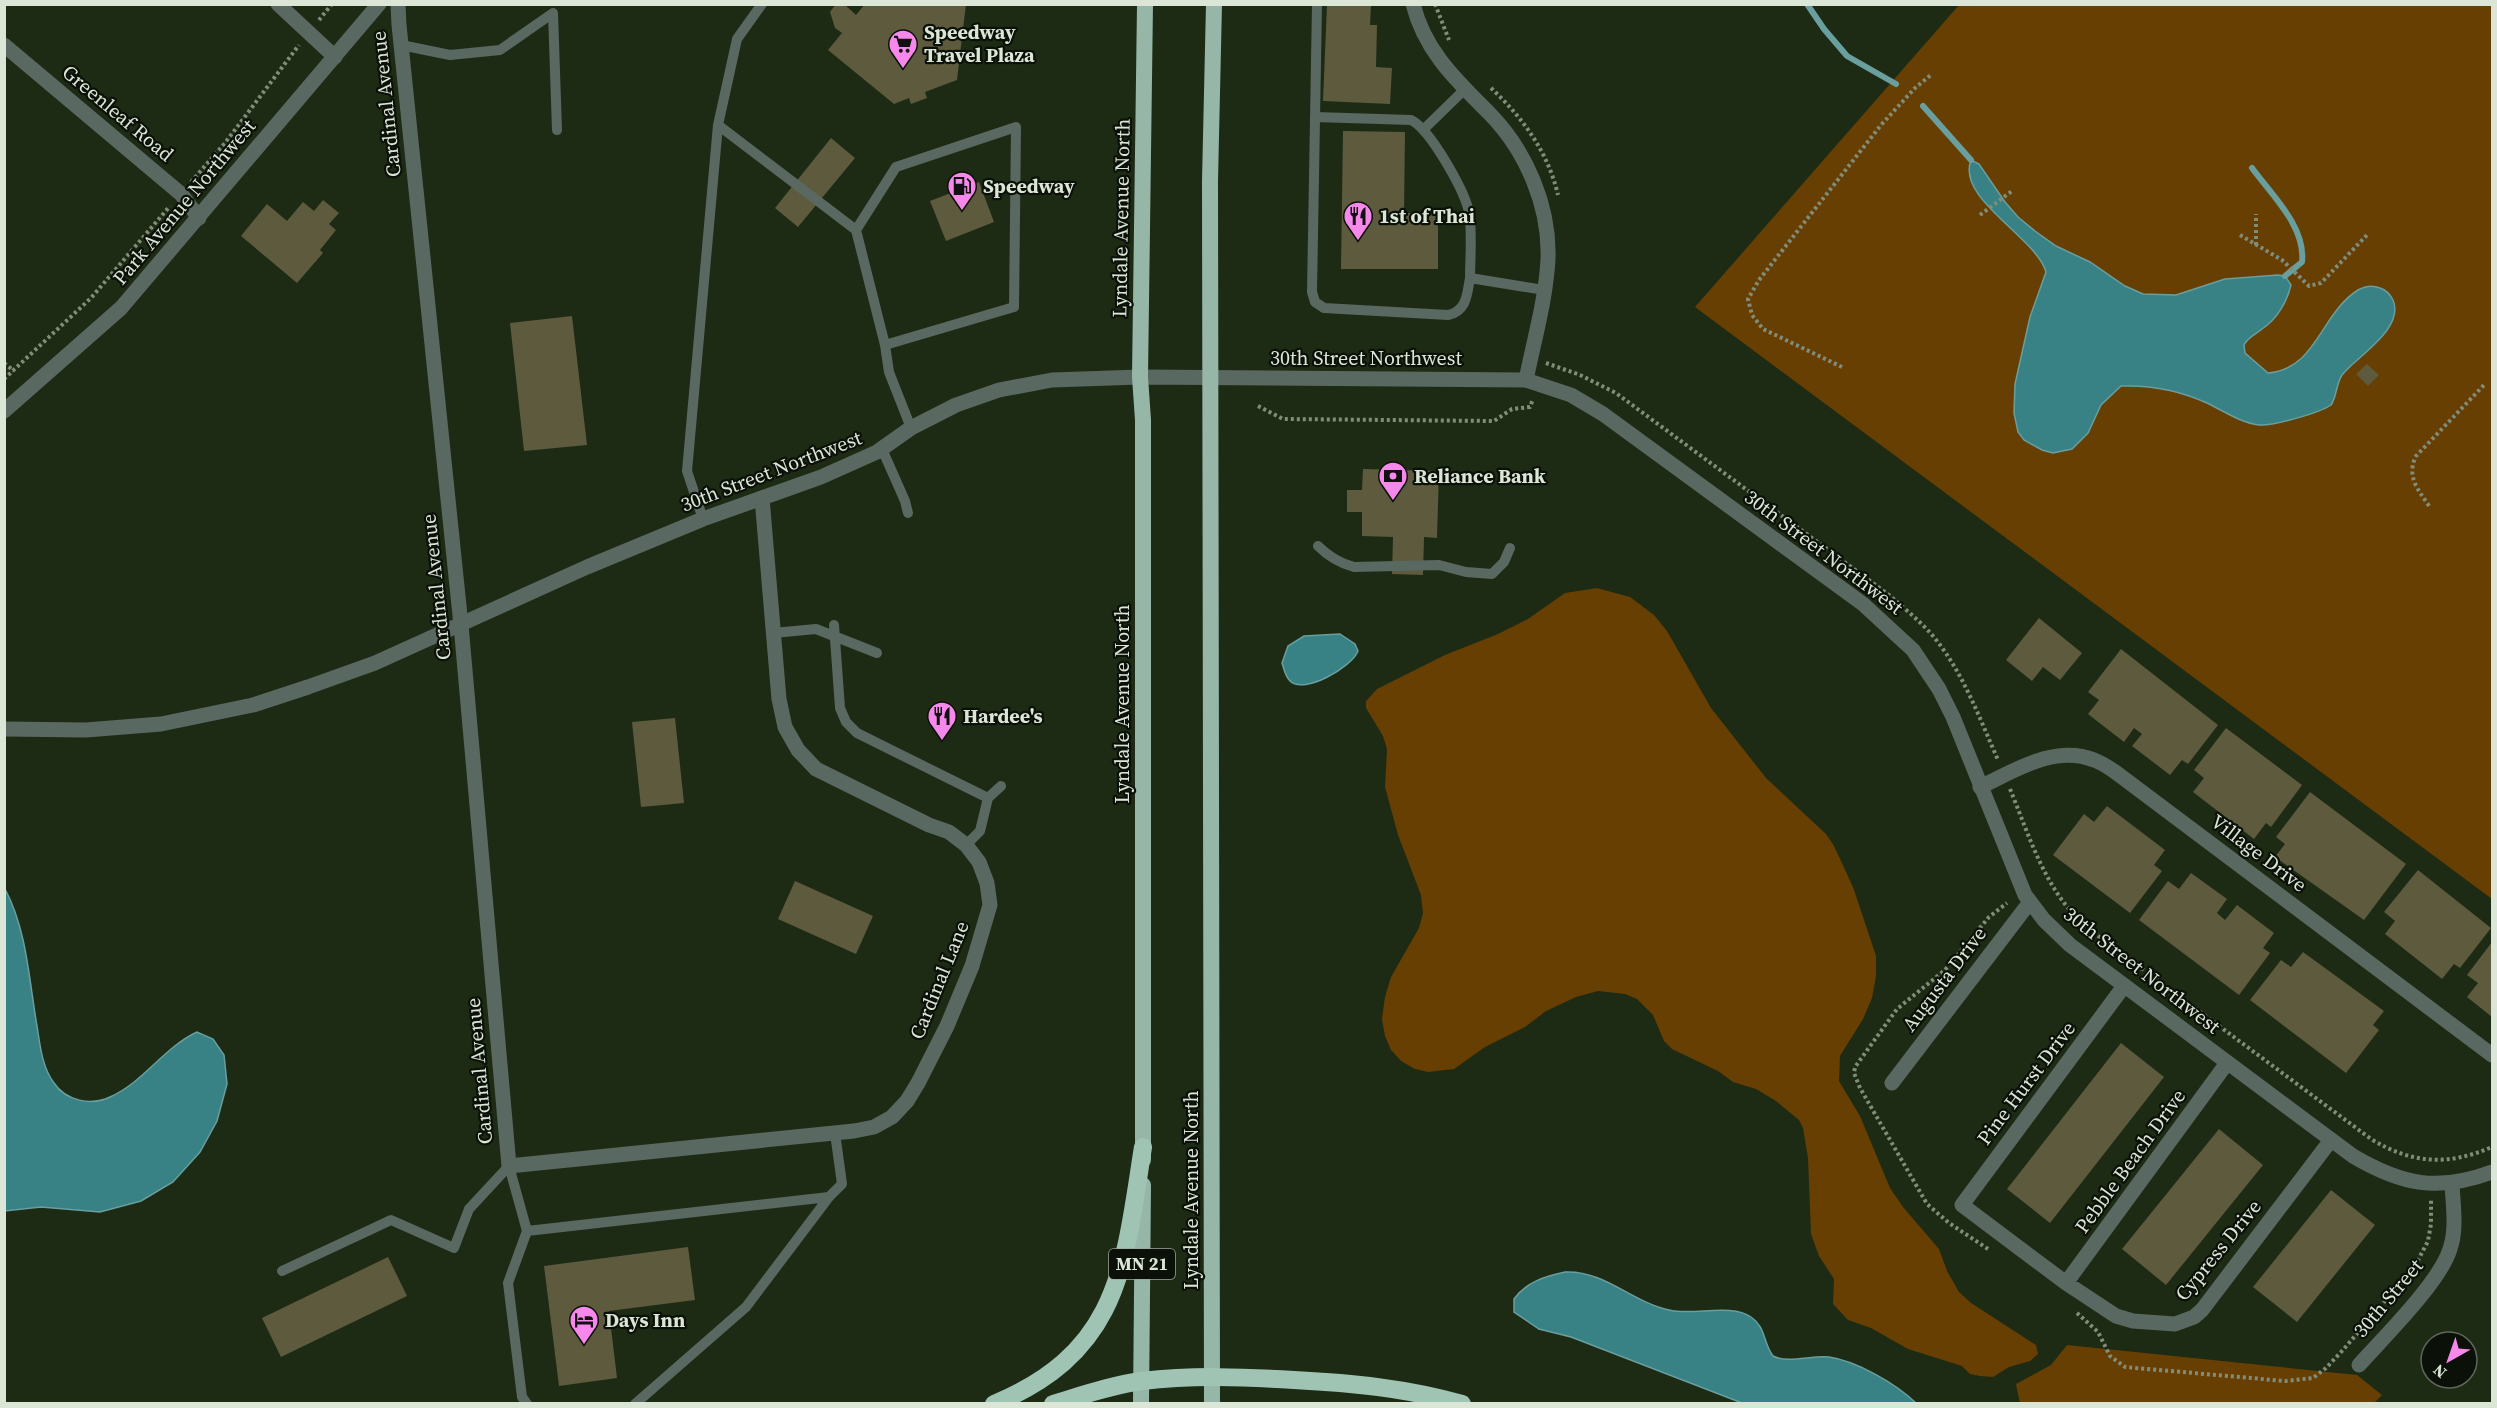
<svg xmlns="http://www.w3.org/2000/svg" width="2497" height="1408" font-family="'Source Serif 4',serif">
<rect width="100%" height="100%" fill="#1d2b14"/>
<!-- green -->
<path fill="#673f02" d="M1959,5H2492V899L1695,307Z
M1597,588L1630,597L1654,615L1667,631L1711,708L1766,778L1826,834L1834,846L1853,887L1876,956V976L1872,998L1863,1019L1840,1056L1839,1081L1860,1116L1890,1188L1903,1207L1939,1249L1947,1271L1959,1292L1971,1303L2036,1345L2038,1354L2030,1361L2009,1367L1993,1377L1980,1376L1970,1374L1962,1366L1908,1349L1871,1328L1848,1320L1833,1304L1834,1279L1819,1256L1811,1234L1808,1158L1803,1128L1799,1120L1776,1101L1756,1089L1733,1082L1718,1071L1672,1049L1664,1041L1653,1015L1637,999L1625,994L1598,991L1576,997L1546,1011L1525,1027L1485,1047L1454,1069L1428,1072L1415,1069L1401,1061L1391,1050L1385,1036L1382,1019L1385,997L1391,977L1419,928L1423,913L1421,895L1398,835L1385,787L1387,749L1383,736L1366,708V701L1377,689L1445,655L1498,634L1528,619L1565,593Z
M2067,1345L2357,1375L2382,1395L2373,1404L2020,1403L2016,1384L2051,1365Z"/>
<!-- water -->
<path fill="#388185" stroke="#699f9e" stroke-width="1.5" d="M1971,160L1979,164L2005,202L2018,217L2035,231L2056,246L2090,262L2125,286L2143,294L2176,295L2225,279L2278,275L2285,276L2291,285C2287,302 2277,319 2262,329C2255,335 2249,336 2244,345L2245,353L2268,373C2317,369 2320,314 2358,290C2365,286 2373,285 2380,288C2386,290 2390,294 2393,300C2405,329 2357,356 2342,375C2336,384 2337,396 2331,405C2319,413 2273,426 2259,425C2241,423 2224,411 2207,403C2181,391 2150,385 2121,386L2101,405L2088,433L2072,449L2053,453L2042,450L2024,440L2018,432L2014,413L2015,384L2030,317L2046,272C2036,237 1956,199 1971,160Z
M1340,634L1355,644L1358,651C1352,667 1304,695 1290,681C1285,676 1284,669 1282,663L1288,646L1304,636Z
M5,889C27,930 29,981 37,1026C40,1045 42,1067 54,1083C66,1101 91,1106 110,1097C144,1082 163,1048 197,1032L213,1039L224,1055L227,1084L217,1121L200,1152L173,1182L141,1201L100,1212L41,1207L5,1211Z
M1565,1272C1604,1270 1632,1302 1669,1310C1693,1316 1731,1303 1751,1317C1766,1327 1763,1343 1773,1356C1789,1364 1811,1355 1829,1357C1857,1361 1896,1384 1916,1403H1742L1571,1337L1539,1329L1514,1312V1299C1526,1282 1546,1276 1565,1272Z"/>
<g fill="none" stroke-linecap="round" stroke-linejoin="round">
<!-- stream -->
<path stroke="#699f9e" stroke-width="6" d="M1807,4L1824,29L1847,56L1896,84
M1923,106L1971,160
M2252,168C2272,195 2306,227 2302,262L2285,276"/>
</g>
<!-- building -->
<path fill="#5e5a3d" d="M836,4H844L856,15L865,4H966L957,80L925,92L927,98L911,104L909,98L894,104L828,50L842,33L835,28L830,12Z
M1327,5H1371L1370,25H1377L1376,67L1392,68L1390,104L1323,101Z
M1343,131L1405,132L1404,213H1438V269H1341Z
M831,138L855,158L798,227L775,208Z
M979,182L994,222L946,241L930,201Z
M323,200L339,213L329,224L336,230L320,250L323,253L297,283L241,236L267,204L287,221L303,202L314,211Z
M572,316L587,445L524,451L510,323Z
M2367,364L2379,375L2368,386L2356,374Z
M1363,469L1439,471L1437,538L1424,537L1423,575L1392,574L1393,537L1362,536V512H1347V490H1362Z
M2039,618L2082,653L2060,680L2043,667L2032,681L2006,660Z
M2121,649L2218,725L2188,764L2182,760L2170,775L2132,746L2142,734L2134,728L2124,742L2088,714L2099,700L2088,692Z
M675,718L684,803L641,807L632,722Z
M2226,728L2302,785L2271,827L2266,823L2254,839L2193,792L2204,778L2194,770Z
M2310,792L2406,864L2364,920L2275,857L2285,844L2276,837Z
M2107,806L2165,850L2154,865L2162,871L2130,913L2053,855L2084,814L2094,822Z
M2418,870L2491,928L2460,968L2454,964L2442,979L2385,934L2395,921L2384,912Z
M2191,873L2227,899L2217,913L2225,920L2237,905L2274,933L2263,948L2270,953L2239,995L2139,920L2168,881L2179,889Z
M795,881L873,916L856,954L778,919Z
M2492,942V1017L2467,997L2478,983L2467,975Z
M2303,952L2384,1011L2373,1025L2379,1030L2346,1073L2250,1000L2281,960L2291,967Z
M2121,1043L2164,1077L2050,1223L2007,1189Z
M2219,1129L2263,1165L2166,1285L2122,1249Z
M2331,1190L2375,1225L2297,1322L2253,1287Z
M688,1247L695,1300L609,1311L617,1378L559,1386L544,1266Z
M388,1257L407,1296L281,1357L262,1318Z"/>
<g fill="none" stroke-linecap="round" stroke-linejoin="round">
<!-- path -->
<path stroke="#818d7a" stroke-width="4" stroke-dasharray="3 3" stroke-linecap="butt" d="M1435,4L1449,40
M319,20L332,4
M1491,88C1523,118 1548,152 1558,195
M191,182L225,143L299,45
M1980,215L2012,191
M2240,235L2282,260L2309,286L2321,283L2367,235
M2256,245V214
M4,363L14,371
M1546,363L1580,375L1616,393L1889,595C1904,608 1920,621 1933,636C1963,672 1979,717 1998,760
M1842,367L1763,329L1752,315L1748,299L1759,280L1881,125L1915,88L1932,74
M4,379L91,298L170,206
M1258,406L1283,419L1494,421L1512,409L1530,407L1533,399
M2429,506C2418,489 2406,477 2416,456L2484,385
M2010,789C2031,840 2046,894 2090,930L2371,1139C2412,1164 2448,1166 2492,1147
M1988,1249L1949,1223L1927,1204L1860,1088L1854,1073L1855,1067L1897,1009L1945,970L1989,917L2007,903
M2077,1313L2098,1332L2110,1356L2125,1367L2285,1381L2313,1378L2326,1368L2343,1350L2415,1266L2428,1241L2431,1224V1200"/>
<!-- service -->
<path stroke="#5a6862" stroke-width="10" d="M1317,4L1312,292L1315,302L1324,308L1448,315C1467,311 1467,294 1470,278L1544,290
M401,45L450,55L500,50L553,13L557,130
M1315,117L1411,120C1430,129 1462,187 1468,208C1473,225 1470,259 1470,278
M718,125L856,230
M1424,129L1464,90
M885,345L856,230L896,167L1016,127L1014,307L885,345L889,372L911,428
M882,449L905,501L908,513
M703,519L687,471L718,125L737,39L762,4
M1318,546C1329,557 1339,563 1354,567L1439,565L1466,572L1492,574L1504,562L1510,548
M834,625L840,708L846,722L857,733L988,798
M773,633L816,629L877,653
M966,845L980,831L988,798L1001,786
M509,1166L527,1231L508,1283L522,1397L527,1404
M829,1197L842,1184L835,1133
M527,1231L829,1197L746,1307L635,1404
M282,1271L391,1220L454,1248L469,1209L509,1166"/>
<!-- minor -->
<path stroke="#5a6862" stroke-width="15" d="M278,4L335,57
M398,4L399,25L461,625L509,1166L854,1131L874,1127L892,1117L907,1101L918,1083L947,1026L972,966L990,905L987,883L979,862L966,845L949,832L929,825L816,769L798,750L785,727L779,699L762,498
M1413,4C1425,52 1457,81 1490,114C1526,151 1550,206 1548,259C1546,299 1534,340 1526,380
M4,45L181,194L199,218
M1980,787C2014,771 2055,744 2094,760C2103,763 2111,769 2118,774L2492,1055
M2124,986L1962,1205L2066,1283L2116,1316L2133,1321L2175,1324L2194,1317L2202,1310L2331,1140
M1892,1083L2030,902
M2066,1283L2227,1063
M2359,1365C2384,1337 2440,1282 2450,1249C2457,1229 2453,1205 2452,1184"/>
<!-- tertiary -->
<path stroke="#5a6862" stroke-width="15" d="M4,411L121,308L379,4
M4,729L86,730L161,724L253,705L308,687L375,663L587,567L703,519L821,477L877,452L911,428L956,405L999,390L1052,380L1140,377L1526,380L1571,395L1603,414L1863,604L1913,650L1939,689L1953,717L2025,895L2044,920L2070,945L2353,1156C2402,1185 2438,1192 2492,1172"/>
<!-- trunk -->
<path stroke="#96b7a8" stroke-width="16" d="M1143,1160V420L1140,377L1145,4
M1141,1404L1143,1185
M1212,1404L1210,181L1214,4"/>
<!-- motorway -->
<path stroke="#a0c4b4" stroke-width="18" d="M994,1404C1121,1351 1124,1266 1143,1147
M1053,1404C1083,1395 1112,1385 1142,1381C1193,1375 1243,1377 1294,1380C1351,1383 1406,1388 1462,1404"/>
</g>
<!-- icons -->
<defs>
<g id="supermarket-pin" transform="scale(1.5)"><path d="M0 17L-7.5 6A9.5 9.5 0 1 1 7.5 6Z" fill="#f788eb" stroke="#0b1108"/><path d="M-6-5.5h2.5l.6 2H6L4.5 2H-2.5L-4.4-4H-6ZM-1.5 3.2a1.3 1.3 0 1 0 .1 0ZM3 3.2a1.3 1.3 0 1 0 .1 0Z" fill="#111"/></g>
<g id="fuel-pin" transform="scale(1.5)"><path d="M0 17L-7.5 6A9.5 9.5 0 1 1 7.5 6Z" fill="#f788eb" stroke="#0b1108"/><path d="M-5.5-6h7V0h2V4h1.3V-2.5L3-4.5l.8-.8L6-3V5H2.5V1h-1V6h-7ZM-4.2-4.7v3.2H.2V-4.7Z" fill="#111"/></g>
<g id="restaurant-pin" transform="scale(1.5)"><path d="M0 17L-7.5 6A9.5 9.5 0 1 1 7.5 6Z" fill="#f788eb" stroke="#0b1108"/><path d="M-5-6h1v4h1v-4h1v4h1v-4h1v5L-1.5 .5V6h-2V.5L-5-1ZM5-6V6H3V1.5H1.5Q1.5-4 5-6Z" fill="#111"/></g>
<g id="bank-pin" transform="scale(1.5)"><path d="M0 17L-7.5 6A9.5 9.5 0 1 1 7.5 6Z" fill="#f788eb" stroke="#0b1108"/><path d="M-6-4H6V4H-6ZM0-2.3a2.3 2.3 0 1 0 0 4.6a2.3 2.3 0 1 0 0-4.6Z" fill="#111"/></g>
<g id="hotel-pin" transform="scale(1.5)"><path d="M0 17L-7.5 6A9.5 9.5 0 1 1 7.5 6Z" fill="#f788eb" stroke="#0b1108"/><path d="M-6-4.5h1.5V1H6V5H4.5V3h-9V5H-6ZM-4 0a1.8 1.8 0 1 1 3.6 0ZM.5 0V-2.5h3Q6-2.5 6 0Z" fill="#111"/></g>
</defs>
<g fill-rule="evenodd">
<use href="#supermarket-pin" x="903" y="44"/>
<use href="#fuel-pin" x="962" y="186"/>
<use href="#restaurant-pin" x="1358" y="216"/>
<use href="#bank-pin" x="1393" y="476"/>
<use href="#restaurant-pin" x="942" y="716"/>
<use href="#hotel-pin" x="584" y="1320"/>
</g>
<g text-anchor="middle" stroke-width="4.5" stroke-linejoin="round" paint-order="stroke">
<!-- shield labels -->
<rect fill="#0b1108" stroke="#9da699" stroke-width="1.5" x="1109" y="1249" width="66" height="30" rx="4.5"/>
<g font-size="18" font-weight="bold" fill="#dce6d7">
<text x="1142" y="1270">MN 21</text>
</g>
<!-- poi labels -->
<g font-size="20" font-weight="bold" fill="#dce6d7" stroke="#0b1108" text-anchor="start">
<text x="924" y="39">Speedway<tspan x="924" dy="23">Travel Plaza</tspan></text>
<text x="983" y="193">Speedway</text>
<text x="1379" y="223">1st of Thai</text>
<text x="1414" y="483">Reliance Bank</text>
<text x="963" y="723">Hardee's</text>
<text x="605" y="1327">Days Inn</text>
</g>
<!-- street labels -->
<g font-size="20" fill="#dce6d7" stroke="#0b1108">
<text transform="translate(386 104) rotate(-96)" y="7">Cardinal Avenue</text>
<text transform="translate(118 113) rotate(40)" y="7">Greenleaf Road</text>
<text transform="translate(184 202) rotate(-50)" y="7">Park Avenue Northwest</text>
<text transform="translate(1121 218) rotate(-89)" y="7">Lyndale Avenue North</text>
<text x="1366" y="365">30th Street Northwest</text>
<text transform="translate(771 471) rotate(-21)" y="7">30th Street Northwest</text>
<text transform="translate(1824 552) rotate(37)" y="7">30th Street Northwest</text>
<text transform="translate(436 587) rotate(-96)" y="7">Cardinal Avenue</text>
<text transform="translate(1122 704) rotate(-90)" y="7">Lyndale Avenue North</text>
<text transform="translate(2259 853) rotate(37)" y="7">Village Drive</text>
<text transform="translate(2142 970) rotate(38)" y="7">30th Street Northwest</text>
<text transform="translate(1944 979) rotate(-53)" y="7">Augusta Drive</text>
<text transform="translate(939 980) rotate(-68)" y="7">Cardinal Lane</text>
<text transform="translate(479 1071) rotate(-95)" y="7">Cardinal Avenue</text>
<text transform="translate(2026 1083) rotate(-53)" y="7">Pine Hurst Drive</text>
<text transform="translate(2130 1161) rotate(-54)" y="7">Pebble Beach Drive</text>
<text transform="translate(1191 1190) rotate(-90)" y="7">Lyndale Avenue North</text>
<text transform="translate(2218 1250) rotate(-51)" y="7">Cypress Drive</text>
<text transform="translate(2388 1298) rotate(-50)" y="7">30th Street</text>
</g>
</g>
<!-- border -->
<rect width="2497" height="1408" fill="none" stroke="#dce6d7" stroke-width="12"/>
<!-- north arrow -->
<g transform="translate(2449 1360) rotate(220)"><circle r="28" fill="#0b1108" stroke="#5f665b" stroke-width="1.5"/>
<path d="M0-4.5L10 22L0 15L-10 22Z" fill="#f788eb"/>
<text y="-9" font-size="16" font-weight="bold" text-anchor="middle" fill="#dce6d7">N</text>
</g>
</svg>
